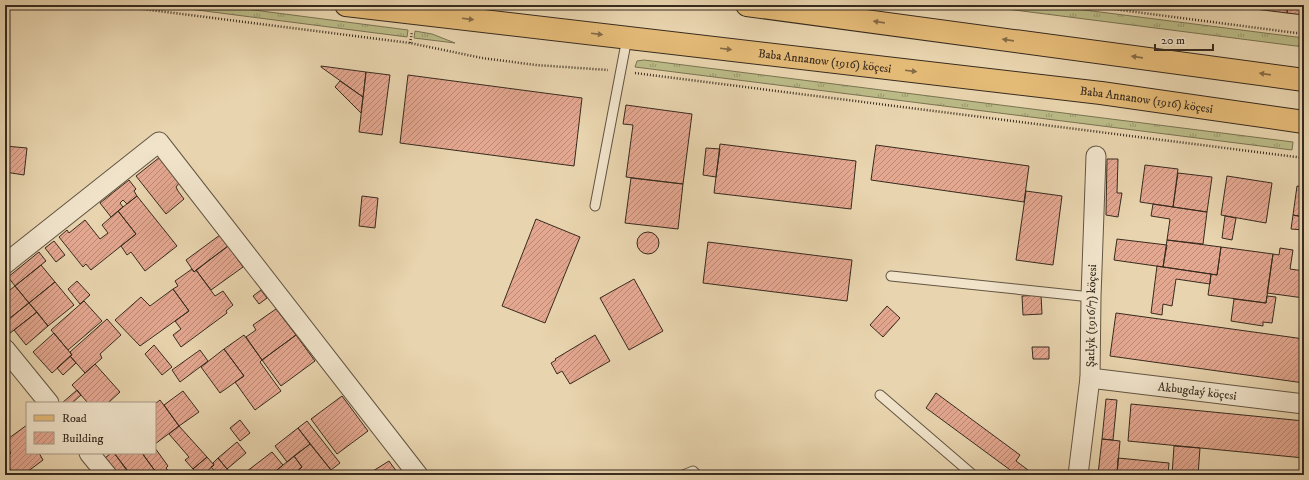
<svg xmlns="http://www.w3.org/2000/svg" width="1309" height="480" font-family="'IM FELL DW Pica',serif">
<defs>
<pattern id="grass-tufts" width="24" height="20" patternUnits="userSpaceOnUse"><rect width="24" height="20" fill="#bbbb87"/><path d="M3 7l-1-3M5 7V3M7 7l1-3M15 17l-1-3M17 17v-4M19 17l1-3" fill="none" stroke="#99986e"/></pattern>
<pattern id="building-hatch" width="6" height="6" patternUnits="userSpaceOnUse"><rect width="6" height="6" fill="#e4a790"/><path d="M-1 1l2-2M0 6l6-6M5 7l2-2" fill="none" stroke="#ba8875"/></pattern>
</defs>
<rect width="100%" height="100%" fill="#e8d4ae"/>
<filter id="stains"><feTurbulence type="fractalNoise" baseFrequency=".005" numOctaves="4"/><feColorMatrix values="0 0 0 0 .2 0 0 0 0 .09 0 0 0 0 .02 0 0 0 .5 -.17"/></filter>
<radialGradient id="worn" r=".72"><stop offset=".6" stop-color="#630" stop-opacity="0"/><stop offset="1" stop-color="#630" stop-opacity=".3"/></radialGradient>
<!-- grass -->
<path fill="url(#grass-tufts)" stroke="#797352" d="M158,5H215L408,30L407,37Z
M975,5H1045L1304,38V47Z
M415,31L432,34L455,43L414,38Z
M644,60L1293,142L1292,150L635,67L637,61Z"/>
<!-- building -->
<path fill="url(#building-hatch)" stroke="#372b1e" d="M1219,5H1255V9Z
M1255,5H1288L1287,13L1255,9Z
M1288,5H1304V15L1287,13Z
M321,66L366,72L363,97L321,67Z
M366,72L390,75L382,135L359,132Z
M408,75L582,98L574,166L400,143Z
M340,81L363,97L361,113L335,87Z
M626,105L692,114L683,184L626,177L633,125L623,124Z
M720,144L856,161L851,209L714,193Z
M876,145L1029,166L1024,202L871,180Z
M5,146L27,148L24,175L5,172Z
M706,148L720,149L716,177L703,175Z
M160,157L180,182L176,187L178,191L184,199L166,214L136,176Z
M1107,159H1118L1117,193H1122L1118,217L1106,215Z
M1145,165L1178,169L1173,207L1140,202Z
M1178,173L1212,177L1207,212L1173,207Z
M1227,176L1272,183L1266,223L1221,215Z
M631,178L683,184L678,229L625,223Z
M129,180L136,189L134,191L137,196L127,204L123,200L120,203L123,207L111,217L100,203Z
M1297,186L1304,187V217L1293,215Z
M1026,191L1062,196L1053,265L1016,260Z
M137,196L177,246L145,271L131,252L127,255L121,246L136,234L118,211Z
M362,196L378,198L375,228L359,226Z
M1153,204L1207,212L1203,244L1167,240L1170,219L1151,216Z
M118,211L136,234L91,270L86,264L83,267L59,237L67,230L69,233L85,220L100,239L108,233L102,225Z
M1293,215L1304,217V230L1291,229Z
M1225,216L1236,218L1232,240L1222,238Z
M536,219L580,237L545,323L502,306Z
M637 243a11 11 0 1 1 22 0a11 11 0 1 1-22 0Z
M220,235L228,246L194,272L186,260Z
M1117,239L1167,245L1163,267L1114,260Z
M1167,240L1221,247L1217,275L1163,267Z
M54,241L65,255L56,262L45,248Z
M708,242L852,260L847,301L703,283Z
M228,246L243,267L211,290L196,270Z
M1221,247L1273,254L1266,303L1208,295L1211,274L1217,275Z
M1280,248L1293,250L1290,269L1304,271V298L1267,293L1273,254L1279,255Z
M39,252L46,261L15,286L8,277Z
M41,265L55,282L29,303L15,286Z
M1157,266L1211,274L1210,284L1176,279L1172,306L1163,304L1162,315L1151,313Z
M192,269L194,272L196,270L215,296L223,291L233,305L226,311L227,313L181,347L173,335L181,329L175,321L189,311L173,289L178,286L175,281Z
M634,279L663,331L629,350L600,298Z
M77,281L90,295L80,304L68,289Z
M55,282L74,305L48,326L29,303Z
M15,286L29,303L5,322V294Z
M173,289L189,311L140,346L115,320L141,297L150,306Z
M261,290L267,298L259,304L253,296Z
M1041,295L1042,314L1023,315L1022,296Z
M1267,296L1276,297L1272,323L1263,322V326L1231,321L1234,299L1266,303Z
M84,301L102,321L68,350L51,330Z
M29,303L37,312L9,334L5,329V322Z
M887,306L900,318L883,337L870,325Z
M276,309L296,335L262,360L246,337L256,330L253,325Z
M37,312L48,326L26,345L14,330Z
M1116,313L1304,339V383L1110,356Z
M107,319L121,335L100,354L102,358L85,373L70,356L72,355L70,352Z
M54,333L72,355L52,373L33,352Z
M244,335L262,360L260,362L281,391L255,410L235,382L244,376L224,349Z
M296,335L315,361L281,386L262,360Z
M595,335L610,361L570,384L562,371L557,374L551,363L556,360L555,359Z
M154,345L172,367L162,375L145,354Z
M1032,347H1049V359H1033Z
M224,349L244,376L220,393L201,367Z
M200,350L208,361L180,382L172,370Z
M70,356L76,363L63,375L57,368Z
M95,364L120,392L108,403H88L72,385Z
M77,390L81,395L72,403H62Z
M183,391L199,412L179,426L164,405Z
M936,393L1020,455L1016,461L1028,470L1025,475H1017L926,408Z
M342,396L368,431L337,454L311,419Z
M1106,399L1117,400L1113,440L1102,439Z
M160,400L179,426L155,444V404Z
M1131,404L1304,421V458L1128,441Z
M240,420L250,433L240,441L230,428Z
M307,421L340,463L331,470L298,428Z
M27,425V453H39L43,460L23,475H14L8,466L10,465L5,458L11,453L5,445V441Z
M179,426L207,457L193,469L185,460L189,457L169,434Z
M298,428L310,444L287,462L275,446Z
M1102,439L1120,441L1117,475L1098,474Z
M237,442L246,453L227,469L218,458Z
M310,444L331,470L325,475H303L298,470L302,467L294,456Z
M1174,446L1200,448L1198,475H1172Z
M155,448L168,466L166,468L171,475H158L142,453H155Z
M272,452L283,465L271,475H242Z
M111,453H114L128,471L123,475H117L105,458Z
M117,453H142L158,475H130L115,454Z
M294,456L302,467L292,475H271Z
M207,457L214,465L203,475H199L193,469Z
M218,458L227,469L234,475H218L211,467L214,465L213,463Z
M1118,458L1169,463L1168,475H1117Z
M389,461L399,475H376L373,471Z"/>
<g fill="none" stroke-linecap="round" stroke-linejoin="round">
<!-- lane casing -->
<g stroke="#635542" stroke-width="11">
<path id="lane" d="M595,206L627,38
M891,276L1091,297
M880,395L973,475
M683,475L693,471L697,475"/>
</g>
<!-- street casing -->
<g stroke="#635542" stroke-width="21">
<g id="street">
<path d="M5,264L159,142L418,475"/>
<path d="M5,349L49,403"/>
<path id="s1" d="M1090,378L1304,404"/>
<path d="M89,453L107,475"/>
<path id="s2" d="M1078,475L1090,378L1091,297L1096,156"/>
</g>
</g>
<!-- primary casing -->
<g stroke="#372b1e" stroke-width="24">
<g id="primary">
<path id="s3" d="M346,5L1101,93L1304,122"/>
<path d="M747,5L1304,80"/>
</g>
</g>
<!-- path -->
<path stroke="#372b1e" stroke-width="2.5" stroke-dasharray="1 2" stroke-linecap="butt" d="M111,5L410,43L482,58L536,65L608,70
M1082,5L1304,34
M410,43L412,32
M635,73L1304,158"/>
<!-- lane -->
<use href="#lane" stroke="#f0e3ca" stroke-width="9"/>
<!-- street -->
<use href="#street" stroke="#f0e3ca" stroke-width="19"/>
<!-- primary -->
<use href="#primary" stroke="#e4ba77" stroke-width="22"/>
</g>
<!-- one-way arrows -->
<defs><path id="oneway-solid" d="M-6-.8H1V-3.2L6.5 0L1 3.2V.8H-6Z"/></defs>
<g fill="#856b46">
<use href="#oneway-solid" transform="translate(468 19) rotate(7)"/>
<use href="#oneway-solid" transform="translate(879 22) rotate(-172)"/>
<use href="#oneway-solid" transform="translate(597 34) rotate(7)"/>
<use href="#oneway-solid" transform="translate(1008 40) rotate(-172)"/>
<use href="#oneway-solid" transform="translate(726 49) rotate(7)"/>
<use href="#oneway-solid" transform="translate(1137 57) rotate(-172)"/>
<use href="#oneway-solid" transform="translate(911 71) rotate(7)"/>
<use href="#oneway-solid" transform="translate(1265 74) rotate(-172)"/>
</g>
<g text-anchor="middle" stroke-width="3" stroke-linejoin="round" paint-order="stroke">
<!-- street labels -->
<g font-size="12" fill="#372b1e" stroke="#f0e3ca">
<text dy="4" stroke="none"><textPath href="#s3" startOffset="482">Baba Annanow (1916) köçesi</textPath></text>
<text dy="4" stroke="none"><textPath href="#s3" startOffset="806">Baba Annanow (1916) köçesi</textPath></text>
<text dy="4" stroke="none"><textPath href="#s2" startOffset="160">Şatlyk (1916/7) köçesi</textPath></text>
<text dy="4" stroke="none"><textPath href="#s1" startOffset="108">Akbugdaý köçesi</textPath></text>
</g>
</g>
<!-- margin -->
<rect width="1309" height="480" fill="none" stroke="#e8d4ae" stroke-width="20"/>
<rect x="6" y="6" width="1297" height="468" fill="none" stroke="#372b1e" stroke-width="2"/>
<rect x="10" y="10" width="1289" height="460" fill="none" stroke="#372b1e"/>
<!-- legend -->
<rect x="26" y="402" width="130" height="52" fill="#f0e3ca" stroke="#a69985"/>
<rect x="34" y="415" width="20" height="6" fill="#e4ba77" stroke="#a69985"/>
<text x="62" y="422" font-size="12" fill="#372b1e">Road</text>
<rect x="34" y="432" width="20" height="12" fill="url(#building-hatch)" stroke="#a69985"/>
<text x="62" y="442" font-size="12" fill="#372b1e">Building</text>
<!-- scale -->
<path d="M1155 44v6h58v-6" fill="none" stroke="#372b1e" stroke-width="2"/>
<text x="1161" y="44" font-size="12" fill="#372b1e" stroke="#f0e3ca" stroke-width="3" paint-order="stroke">20 m</text>
<rect width="100%" height="100%" filter="url(#stains)"/>
<rect width="100%" height="100%" fill="url(#worn)"/>
</svg>
